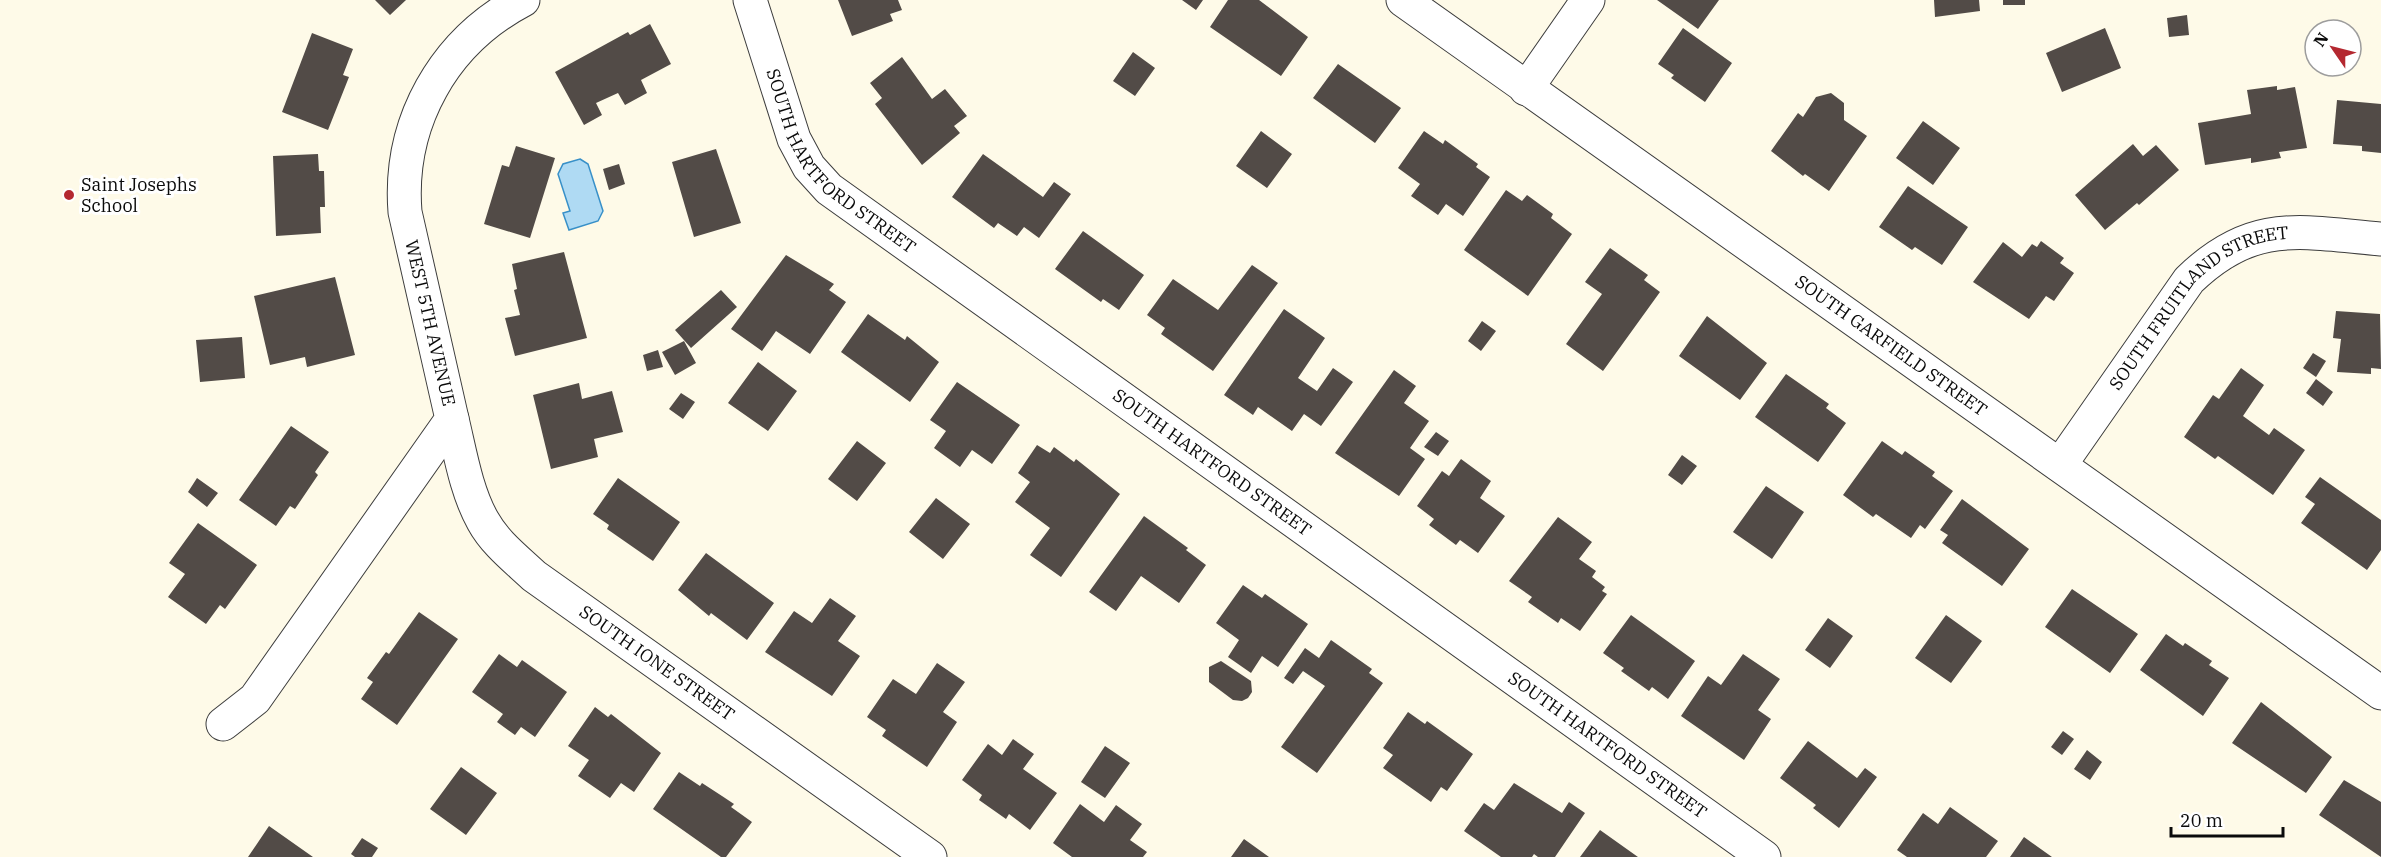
<svg xmlns="http://www.w3.org/2000/svg" width="2381" height="857" font-family="'IBM Plex Serif',serif">
<rect width="100%" height="100%" fill="#fefae8"/>
<!-- water -->
<path fill="#afdaf3" stroke="#3890c8" stroke-width="1.5" d="M580,159L588,164L603,211L598,221L569,230L563,213L570,211L558,174L563,164Z"/>
<!-- building -->
<path fill="#524b47" d="M375,0H406L390,15Z
M838,0H898L902,10L890,14L893,21L852,36Z
M1182,0H1203L1196,10Z
M1228,0H1259L1308,37L1281,76L1210,27Z
M1657,0H1719L1698,29Z
M1934,0H1979L1980,11L1935,17Z
M2003,0H2025V5H2003Z
M2187,15L2189,35L2169,37L2167,18Z
M650,24L671,64L641,80L647,93L625,105L618,93L596,103L602,115L584,125L555,72L628,32L630,35Z
M1683,28L1732,63L1705,102L1671,78L1674,75L1658,64Z
M2105,28L2121,68L2062,92L2046,53Z
M312,33L353,49L343,75L349,77L328,130L282,112Z
M1133,52L1155,68L1135,96L1113,81Z
M902,57L932,99L945,89L967,116L954,126L960,133L922,165L875,104L882,98L870,83Z
M1338,64L1401,108L1375,143L1313,98Z
M2277,86V90L2295,87L2307,148L2279,152L2281,158L2251,163V158L2205,165L2198,123L2251,114L2247,90Z
M1831,93L1844,103V120L1867,136L1829,191L1805,174L1803,176L1771,151L1798,113L1803,117L1816,97Z
M2337,100L2381,104V153L2362,151V146L2333,144Z
M1923,121L1960,148L1933,185L1896,158Z
M1261,131L1292,154L1267,188L1236,166Z
M1424,131L1443,144L1445,140L1478,164L1476,167L1490,177L1463,216L1446,204L1438,215L1411,196L1420,184L1398,168Z
M2133,144L2143,156L2156,145L2179,170L2139,205L2137,203L2105,230L2075,195Z
M516,146L555,158L530,238L484,224L502,165L509,167Z
M716,149L741,223L694,237L672,162Z
M318,154L319,171H324L325,207H320L321,233L276,236L273,156Z
M983,154L1043,197L1054,182L1071,194L1039,238L1024,227L1017,236L998,223L994,228L952,197Z
M619,164L625,184L609,190L603,169Z
M1908,186L1968,227L1942,265L1915,247L1912,250L1879,227Z
M1506,190L1522,201L1527,195L1553,214L1551,218L1572,234L1528,296L1464,250Z
M1083,231L1144,275L1119,310L1103,299L1101,302L1055,269Z
M2041,241L2064,258L2060,263L2074,273L2054,301L2046,296L2029,319L1973,282L2003,242L2022,257L2032,244L2037,247Z
M1610,248L1648,275L1644,280L1660,292L1603,371L1566,344L1602,294L1585,282Z
M564,252L587,338L515,356L505,318L520,315L514,290L517,289L512,264Z
M786,255L834,284L829,290L846,302L810,354L776,331L762,351L731,329Z
M1252,265L1278,283L1213,371L1161,334L1165,328L1147,315L1173,279L1218,310Z
M335,277L355,355L307,367L305,357L270,365L254,296Z
M721,290L737,307L691,348L675,330Z
M1284,309L1325,338L1298,378L1317,391L1333,368L1353,382L1321,426L1304,414L1292,431L1258,407L1253,415L1224,395Z
M2336,311L2380,314L2381,369L2371,368V374L2337,372L2341,339L2333,338Z
M868,314L905,340L907,336L939,362L910,402L841,352Z
M1707,316L1767,363L1740,400L1679,356Z
M1482,321L1496,331L1481,351L1468,341Z
M242,337L245,378L200,382L196,340Z
M684,341L696,363L675,375L662,352Z
M658,350L663,367L647,371L643,355Z
M2313,353L2326,361L2316,377L2303,368Z
M758,362L797,391L768,431L728,403Z
M2241,368L2264,385L2243,416L2269,435L2274,428L2305,450L2273,495L2218,456L2215,459L2184,437L2213,395L2219,399Z
M1394,370L1416,386L1404,403L1429,421L1410,448L1425,459L1399,496L1335,453Z
M1786,374L1829,404L1826,408L1846,423L1818,462L1755,417Z
M2316,379L2333,392L2323,406L2306,393Z
M957,382L1020,425L992,464L972,450L960,467L934,448L946,431L930,420Z
M579,383L582,399L612,391L623,432L594,439L598,457L551,469L533,395Z
M681,393L695,402L683,419L669,409Z
M291,426L329,452L315,472L318,475L295,509L290,506L276,526L239,500Z
M1436,432L1449,441L1438,456L1424,447Z
M857,441L886,463L857,501L828,479Z
M1882,441L1902,455L1905,451L1935,472L1932,476L1953,491L1925,529L1920,525L1911,538L1876,514L1873,517L1843,495Z
M1037,445L1050,453L1054,447L1074,462L1076,459L1120,494L1061,577L1030,555L1050,528L1015,502L1030,482L1018,473Z
M1682,455L1697,466L1682,485L1668,475Z
M1461,459L1491,481L1480,498L1505,516L1478,553L1460,540L1456,545L1429,525L1434,519L1417,506L1442,471L1449,476Z
M2320,477L2381,520V550L2367,570L2301,523L2315,504L2305,497Z
M197,478L218,493L207,507L188,492Z
M618,478L680,522L653,561L607,529L609,525L593,514Z
M1766,486L1804,512L1772,559L1733,532Z
M936,498L970,524L943,559L909,532Z
M1962,499L2029,549L2002,586L1942,543L1948,535L1940,530Z
M1144,516L1188,548L1186,550L1206,565L1179,603L1141,576L1116,611L1089,592Z
M1558,517L1592,542L1579,559L1596,571L1592,577L1605,587L1602,591L1607,594L1580,631L1561,618L1558,623L1528,602L1532,597L1509,581Z
M198,523L257,565L225,609L220,605L206,624L168,597L185,574L169,563Z
M706,553L774,603L747,640L711,613L709,616L678,590Z
M1243,585L1262,598L1265,594L1308,624L1278,667L1262,656L1251,673L1228,657L1239,640L1216,623Z
M2072,589L2138,634L2110,673L2045,627Z
M830,598L856,616L838,641L860,656L832,696L765,652L794,611L812,623Z
M419,612L458,639L397,725L361,699L373,682L367,678L386,652L389,654Z
M1631,615L1695,661L1668,699L1652,687L1649,691L1621,671L1624,668L1603,653Z
M1946,615L1982,641L1951,683L1915,658Z
M1828,618L1853,636L1830,668L1805,650Z
M2166,634L2183,646L2185,643L2212,661L2209,665L2229,678L2203,716L2140,670Z
M1331,640L1372,669L1369,673L1383,683L1317,773L1281,747L1325,686L1303,671L1293,684L1284,678L1305,648L1319,658Z
M499,654L517,667L522,660L567,692L535,737L521,727L515,735L497,722L503,714L472,692Z
M1743,654L1780,679L1758,710L1771,719L1744,760L1681,716L1708,676L1721,685Z
M1221,661L1251,681L1252,692L1248,698L1242,701L1233,700L1209,682V667Z
M937,663L965,682L943,712L957,722L927,767L882,736L886,730L867,717L893,679L916,694Z
M2261,702L2332,757L2306,793L2232,743Z
M595,707L608,717L611,714L661,753L634,792L621,783L610,798L578,776L589,760L568,746Z
M1408,712L1425,724L1427,721L1473,754L1447,791L1441,787L1431,802L1383,768L1393,755L1383,748Z
M2063,731L2074,739L2062,755L2051,747Z
M1013,739L1034,754L1023,769L1057,793L1030,830L1009,814L1006,819L979,800L982,795L962,780L988,744L1002,755Z
M1808,741L1857,778L1865,768L1877,777L1839,828L1813,808L1816,805L1780,778Z
M1105,746L1130,763L1105,798L1081,782Z
M2087,750L2102,762L2090,780L2074,769Z
M461,767L497,793L466,835L430,809Z
M679,772L700,786L702,783L722,796L734,804L731,807L752,822L726,857H721L653,809Z
M2344,780L2381,802V857L2319,815Z
M1514,783L1562,813L1569,802L1585,813L1555,857H1538L1534,854L1532,857H1501L1464,831L1484,803L1494,810Z
M1080,804L1104,822L1116,805L1142,824L1130,840L1147,852L1143,857H1072L1053,843Z
M1950,807L1998,841L1986,857H1907L1897,850L1923,813L1938,824Z
M269,826L313,857H248Z
M1600,830L1638,857H1580Z
M2024,837L2052,857H2010Z
M362,838L378,848L372,857H355L351,854Z
M1244,839L1269,857H1231Z"/>
<g fill="none" stroke-linecap="round" stroke-linejoin="round">
<!-- minor casing -->
<g stroke="#3d3d3d" stroke-width="35">
<g id="minor">
<path id="s1" d="M750,0L794,139L809,167L829,189L1764,857"/>
<path id="s2" d="M1403,0L2381,693"/>
<path d="M1526,89L1588,0"/>
<path id="s3" d="M452,419C460,452 466,491 483,521C495,543 516,559 534,576L930,857"/>
<path id="s4" d="M2060,465L2189,280C2253,218 2300,232 2381,239"/>
<path d="M223,724L255,699L452,419L405,212C398,123 443,42 523,0"/>
</g>
</g>
<!-- minor -->
<use href="#minor" stroke="#fff" stroke-width="33"/>
</g>
<!-- markers -->
<circle fill="#b42830" stroke="#fff" stroke-width="2" cx="69" cy="195" r="6"/>
<g text-anchor="middle" stroke-width="6" stroke-linejoin="round" paint-order="stroke">
<!-- street labels -->
<g font-size="18" fill="#0a0a0a" stroke="#fff">
<text dy="6" stroke="none"><textPath href="#s1" startOffset="192">SOUTH HARTFORD STREET</textPath></text>
<text dy="6" stroke="none"><textPath href="#s4" startOffset="216">SOUTH FRUITLAND STREET</textPath></text>
<text transform="translate(430 323) rotate(77)" y="6">WEST 5TH AVENUE</text>
<text dy="6" stroke="none"><textPath href="#s2" startOffset="598">SOUTH GARFIELD STREET</textPath></text>
<text dy="6" stroke="none"><textPath href="#s1" startOffset="678">SOUTH HARTFORD STREET</textPath></text>
<text dy="6" stroke="none"><textPath href="#s3" startOffset="333">SOUTH IONE STREET</textPath></text>
<text dy="6" stroke="none"><textPath href="#s1" startOffset="1164">SOUTH HARTFORD STREET</textPath></text>
</g>
<!-- poi labels -->
<g font-size="18" fill="#0a0a0a" stroke="#fff" text-anchor="start">
<text x="81" y="191">Saint Josephs<tspan x="81" dy="21">School</tspan></text>
</g>
</g>
<!-- north arrow -->
<g transform="translate(2333 48) rotate(305)"><circle r="28" fill="#ffffff" stroke="#9d9d9d" stroke-width="1.5"/>
<path d="M0-4.5L10 22L0 15L-10 22Z" fill="#b42830"/>
<text y="-9" font-size="16" font-weight="bold" text-anchor="middle" fill="#0a0a0a">N</text>
</g>
<!-- scale -->
<path d="M2171 827v9h112v-9" fill="none" stroke="#0a0a0a" stroke-width="3"/>
<text x="2180" y="827" font-size="18" fill="#0a0a0a" stroke="#ffffff" stroke-width="4.5" paint-order="stroke">20 m</text>
</svg>
